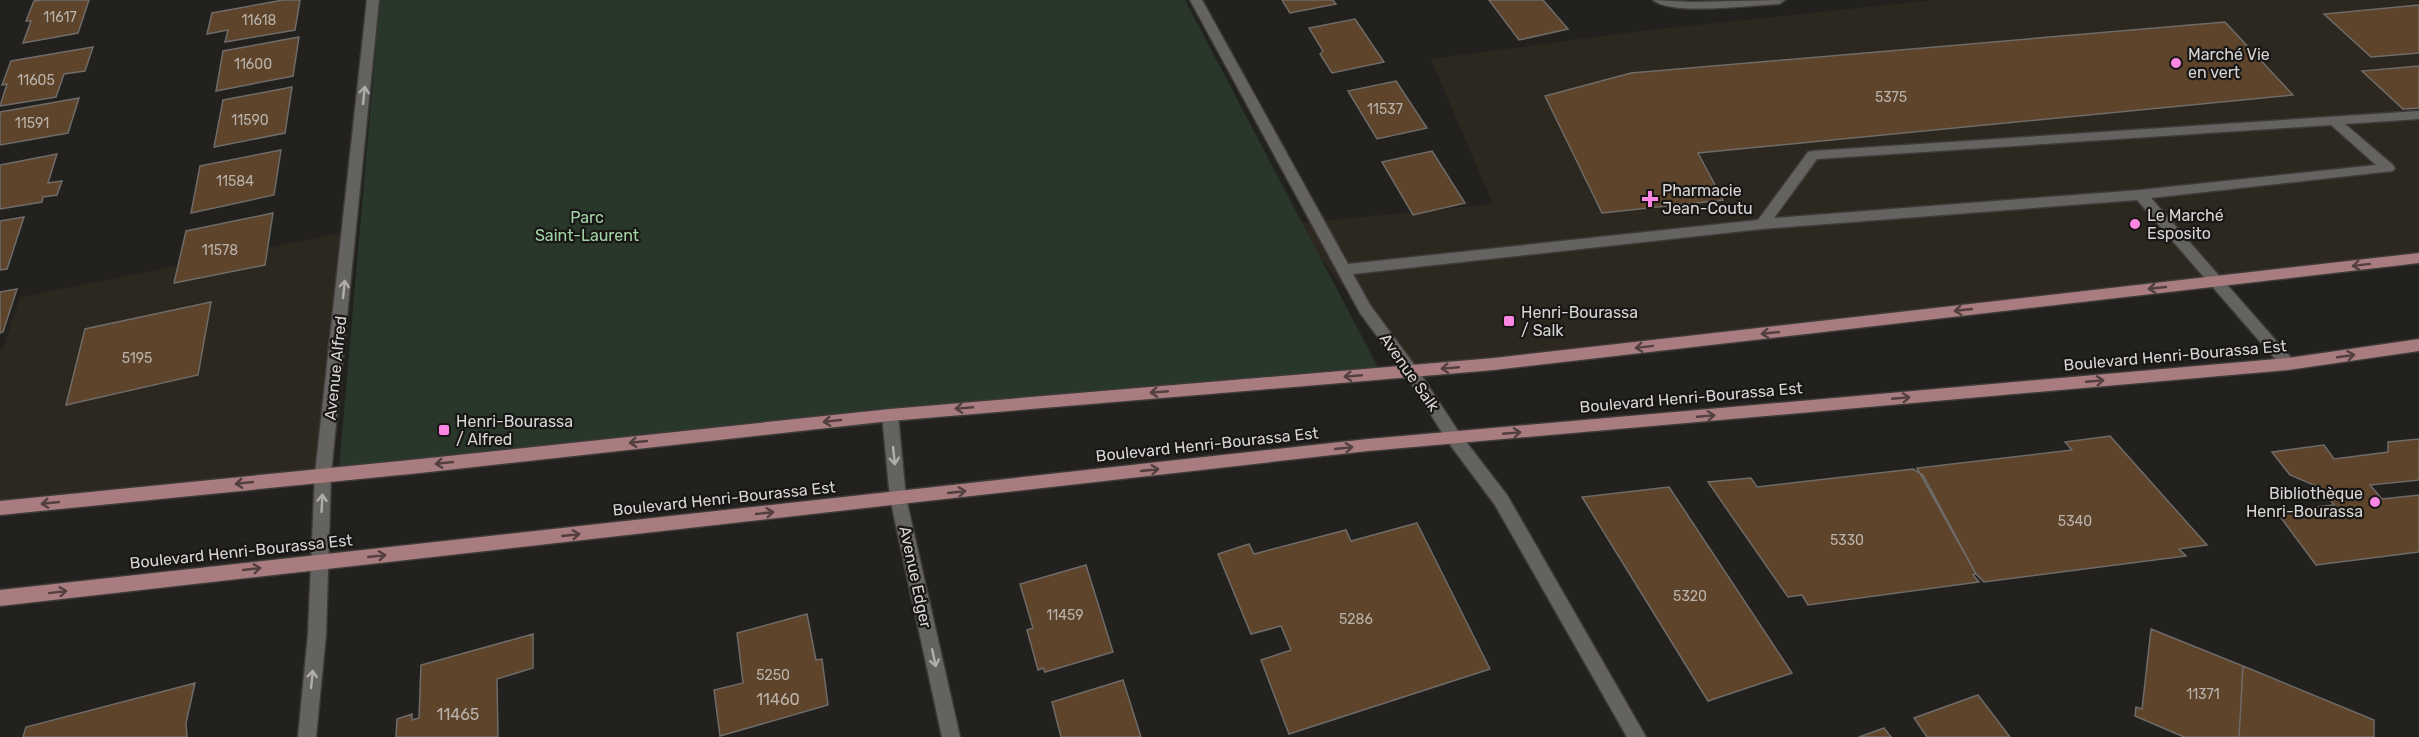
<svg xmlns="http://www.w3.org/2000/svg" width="2419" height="737" font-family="Rubik,sans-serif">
<rect width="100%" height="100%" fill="#22211e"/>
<!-- built -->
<path fill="#2c2820" d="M1934,0H2419V257L1411,371L1293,224L1493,204L1431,59L1641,31Z
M351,231L323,474L0,509V350L3,349L20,297Z"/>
<!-- green -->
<path fill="#283729" d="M380,0H1185L1381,373L338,480Z"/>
<!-- building -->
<path fill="#5d442b" stroke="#6e6b68" stroke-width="1.5" d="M41,0H89L78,33L23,43L31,21H26L34,1Z
M283,0H300L295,30L225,42L228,30L207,34L212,13Z
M1282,0H1333L1336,4L1290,13Z
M1489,0H1543L1568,29L1519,40Z
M2419,5V53L2371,57L2324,14Z
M1355,19L1384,62L1332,73L1320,54L1323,51L1309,28Z
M2225,22L2293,95L1698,153L1723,200L1602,213L1545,96L1631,73Z
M299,37L293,76L216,91L223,51Z
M93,47L85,71L64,74L56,97L0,106L7,84L2,85L11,61Z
M2419,66V108L2403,109L2362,71Z
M1396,81L1427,128L1377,139L1348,91Z
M292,87L285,133L214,147L223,100Z
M79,98L68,133L0,145V112Z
M281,150L274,195L191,213L200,166Z
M1432,151L1465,203L1413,215L1382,162Z
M57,154L48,183L62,181L57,195L43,197L42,202L0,209V165Z
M273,213L265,265L174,283L186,231Z
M24,217L7,269L0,270V221Z
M17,289L3,332L0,333V292Z
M211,302L198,375L66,405L85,329Z
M2110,436L2207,545L2179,549L2186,556L1984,582L1976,574L1917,468L2072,450L2065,442Z
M2419,439V480L2370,485L2382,499L2419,495V552L2316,565L2276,511L2334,505L2321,488L2290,475L2272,452L2324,445L2334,459L2388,452V442Z
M1913,469L1923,475L1976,574L1973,575L1979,582L1808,605L1802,595L1788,597L1708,482L1751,478L1757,487Z
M1669,487L1792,673L1708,701L1582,497Z
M1417,523L1490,669L1289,734L1261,660L1291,650L1281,626L1251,634L1218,554L1249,544L1254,554L1346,530L1351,541Z
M1086,565L1113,652L1045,672L1043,668L1038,670L1027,630L1033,628L1020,584Z
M807,614L816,660L822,659L828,705L720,736L714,690L743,683L737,633Z
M2151,629L2243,666L2239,737H2184L2135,716L2136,707L2142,709Z
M533,634V668L497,679L498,737H396L397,719L412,714V720L419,718L421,665Z
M2243,666L2374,720V737H2239Z
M1123,680L1141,737H1061L1052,702Z
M195,683L186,723L187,737H23L26,727Z
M1978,695L2010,737H1927L1914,718Z
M1884,728L1891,737H1859Z"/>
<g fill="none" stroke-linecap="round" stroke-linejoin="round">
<!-- minor casing -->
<g stroke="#3d3b39" stroke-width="3">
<path id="minor" d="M367,0H379L331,474L326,634L316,737H298L308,634L315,474Z
M1190,0H1202L1348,264L1758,220L1808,152L1813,151L2419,111V119L2345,124L2393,165L2395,168L2393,171L2151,198L2293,360L2295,364L2293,368H2283L2137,200L1762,229L1353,274L1370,305L1416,367L1460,434L1507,495L1646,737H1627L1495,505L1448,442L1406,375L1360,313ZM2331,125L2376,165L2140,190L1774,218L1817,159Z
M1653,0L1692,2L1785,0L1779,4C1752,5 1672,16 1653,0Z
M890,409L895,411L898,415L906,498L960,737H942L890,498L882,415L885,411Z"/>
</g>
<!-- major casing -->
<g stroke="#3d3b39" stroke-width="3">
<path id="major" d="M2419,253V263L1494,370L890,421L420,473L0,515V501L420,459L890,409L1494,358Z
M2419,339V351L2288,370L1368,451L0,606V590L1368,439L2288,358Z"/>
</g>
<!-- minor -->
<use href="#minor" fill="#656360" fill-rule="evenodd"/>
<!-- major -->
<use href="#major" fill="#a97c7f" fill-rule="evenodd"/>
</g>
<!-- one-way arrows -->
<defs><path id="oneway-shaft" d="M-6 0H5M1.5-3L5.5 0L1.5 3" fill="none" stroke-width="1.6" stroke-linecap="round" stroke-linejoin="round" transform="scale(1.5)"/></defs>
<g stroke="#b0aeac">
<use href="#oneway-shaft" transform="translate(364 95) rotate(-84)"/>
<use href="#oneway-shaft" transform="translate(344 289) rotate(-84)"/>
<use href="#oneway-shaft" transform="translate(894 456) rotate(84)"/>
<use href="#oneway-shaft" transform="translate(322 503) rotate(-87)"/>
<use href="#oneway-shaft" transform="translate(934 658) rotate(78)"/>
<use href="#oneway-shaft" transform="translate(312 679) rotate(-84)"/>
</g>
<g stroke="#533f3f">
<use href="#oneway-shaft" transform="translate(2361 265) rotate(173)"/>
<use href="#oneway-shaft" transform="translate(2157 288) rotate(174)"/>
<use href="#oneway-shaft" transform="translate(1963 310) rotate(174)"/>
<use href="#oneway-shaft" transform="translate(1770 333) rotate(174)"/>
<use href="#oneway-shaft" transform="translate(1644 347) rotate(173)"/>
<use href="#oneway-shaft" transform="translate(2346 356) rotate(-8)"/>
<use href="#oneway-shaft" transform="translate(1450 368) rotate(175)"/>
<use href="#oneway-shaft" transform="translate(1353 376) rotate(175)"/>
<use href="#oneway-shaft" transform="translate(2095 381) rotate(-5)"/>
<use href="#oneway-shaft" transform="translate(1159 392) rotate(175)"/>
<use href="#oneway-shaft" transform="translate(1901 398) rotate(-5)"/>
<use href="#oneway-shaft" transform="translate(964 408) rotate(175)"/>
<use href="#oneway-shaft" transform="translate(1706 416) rotate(-5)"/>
<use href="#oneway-shaft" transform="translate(832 421) rotate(174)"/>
<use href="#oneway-shaft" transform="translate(1512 433) rotate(-5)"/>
<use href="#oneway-shaft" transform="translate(638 442) rotate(174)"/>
<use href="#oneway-shaft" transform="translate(1344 448) rotate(-6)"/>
<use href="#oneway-shaft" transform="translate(444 463) rotate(174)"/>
<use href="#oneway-shaft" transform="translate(1150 470) rotate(-6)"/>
<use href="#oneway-shaft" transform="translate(244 483) rotate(174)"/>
<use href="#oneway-shaft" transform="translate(957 492) rotate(-6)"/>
<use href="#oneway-shaft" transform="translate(50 503) rotate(174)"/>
<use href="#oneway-shaft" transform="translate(765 513) rotate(-6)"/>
<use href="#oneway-shaft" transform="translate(571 535) rotate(-6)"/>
<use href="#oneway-shaft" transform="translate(377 556) rotate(-6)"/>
<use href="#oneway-shaft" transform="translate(252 569) rotate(-6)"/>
<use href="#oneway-shaft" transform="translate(58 592) rotate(-7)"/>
</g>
<!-- markers -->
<g fill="#fc86e4" stroke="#191715" stroke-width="2">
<circle cx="2176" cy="63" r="6"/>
<path d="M1647 190h6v6h6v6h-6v6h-6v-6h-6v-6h6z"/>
<circle cx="2135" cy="224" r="6"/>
<rect x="1503" y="315" width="12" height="12" rx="3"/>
<rect x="438" y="424" width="12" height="12" rx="3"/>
<circle cx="2375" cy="502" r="6"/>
</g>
<g text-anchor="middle" stroke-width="4.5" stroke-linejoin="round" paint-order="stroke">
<!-- number labels -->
<g font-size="14" fill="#b9b2aa">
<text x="60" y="22">11617</text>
<text x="259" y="25">11618</text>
<text x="253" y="69">11600</text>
<text x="36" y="85">11605</text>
<text x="1891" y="102">5375</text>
<text x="1385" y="114">11537</text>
<text x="250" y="125">11590</text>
<text x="32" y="128">11591</text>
<text x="235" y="186">11584</text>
<text x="220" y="255">11578</text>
<text x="137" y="363">5195</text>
<text x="2075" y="526">5340</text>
<text x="1847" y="545">5330</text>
<text x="1690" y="601">5320</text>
<text x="1065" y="620">11459</text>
<text x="1356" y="624">5286</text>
<text x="773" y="680">5250</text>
<text x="2203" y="699">11371</text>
</g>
<!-- poi labels -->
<g font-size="16" fill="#d8d6d5" stroke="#191715" text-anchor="start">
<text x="2188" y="60">Marché Vie<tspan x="2188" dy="18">en vert</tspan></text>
<text x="1662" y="196">Pharmacie<tspan x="1662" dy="18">Jean-Coutu</tspan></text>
<text x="2147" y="221">Le Marché<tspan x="2147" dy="18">Esposito</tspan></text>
<text x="1521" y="318">Henri-Bourassa<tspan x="1521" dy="18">/ Salk</tspan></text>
<text x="456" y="427">Henri-Bourassa<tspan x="456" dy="18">/ Alfred</tspan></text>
<text x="2363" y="499" text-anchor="end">Bibliothèque<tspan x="2363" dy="18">Henri-Bourassa</tspan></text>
</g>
<!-- park labels -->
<g font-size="16" fill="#a3d4a6" stroke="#191715">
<text x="587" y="223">Parc<tspan x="587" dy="18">Saint-Laurent</tspan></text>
</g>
<!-- street labels -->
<g font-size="16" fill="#d8d6d5" stroke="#191715">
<text transform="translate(2175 355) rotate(-5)" y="6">Boulevard Henri-Bourassa Est</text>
<text transform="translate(335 368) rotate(-84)" y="6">Avenue Alfred</text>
<text transform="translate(1410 372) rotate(55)" y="6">Avenue Salk</text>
<text transform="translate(1691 397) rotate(-5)" y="6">Boulevard Henri-Bourassa Est</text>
<text transform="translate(1207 444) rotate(-6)" y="6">Boulevard Henri-Bourassa Est</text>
<text transform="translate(724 498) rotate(-6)" y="6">Boulevard Henri-Bourassa Est</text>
<text transform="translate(241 551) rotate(-6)" y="6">Boulevard Henri-Bourassa Est</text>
<text transform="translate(916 577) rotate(78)" y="6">Avenue Edger</text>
</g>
<!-- near-number labels -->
<g font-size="16" fill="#b9b2aa">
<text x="778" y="705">11460</text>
<text x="458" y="720">11465</text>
</g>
</g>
</svg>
